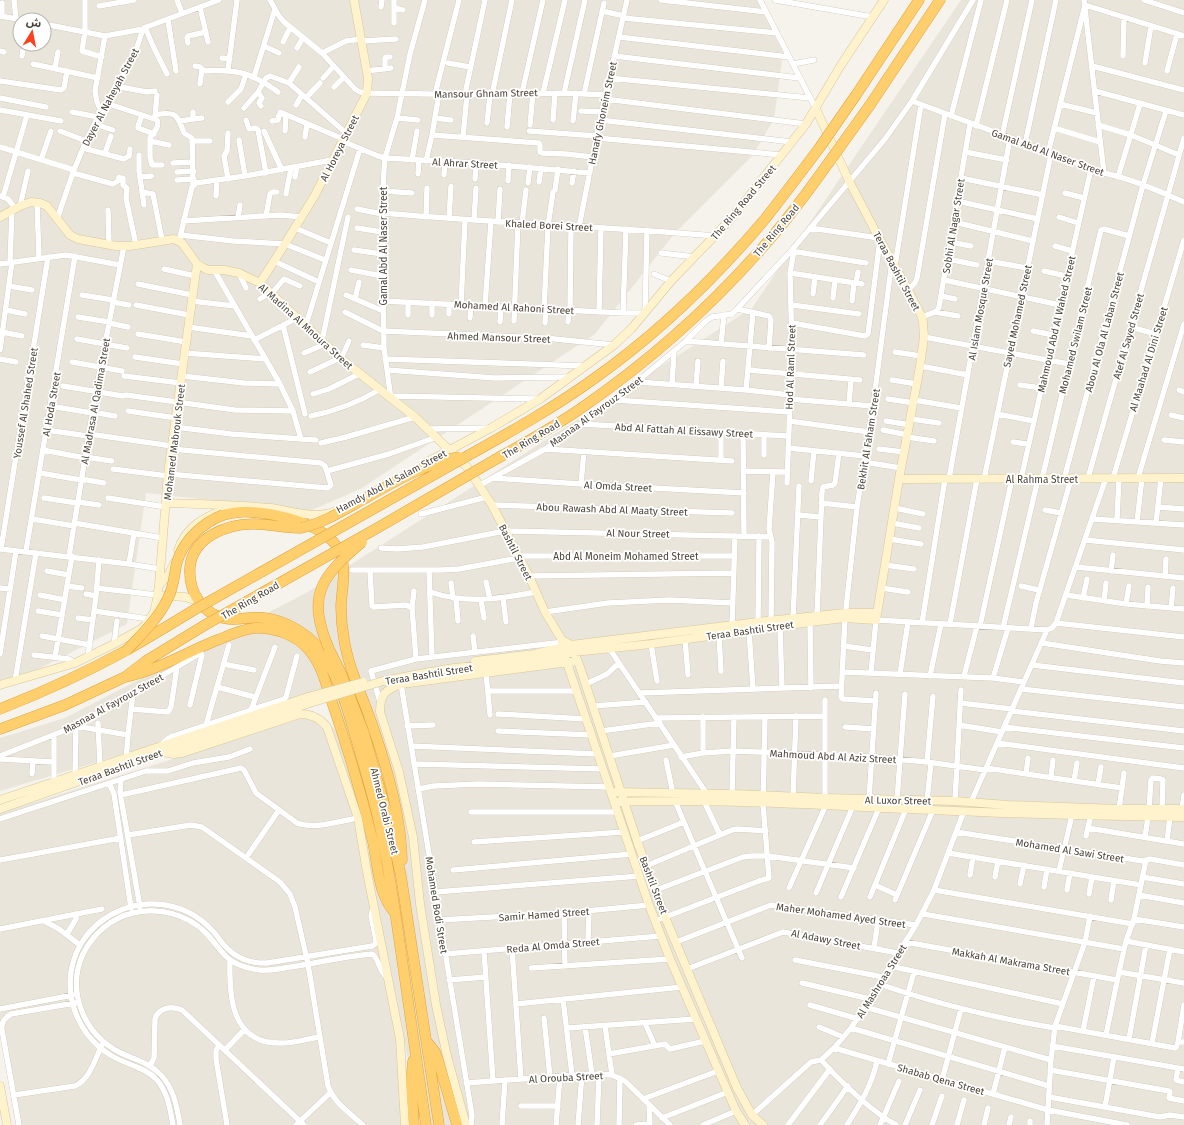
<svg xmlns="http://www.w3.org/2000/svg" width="1184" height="1125" font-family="'Fira Sans','Noto Sans Arabic',sans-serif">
<rect width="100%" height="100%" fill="#f6f3ec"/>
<!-- residential -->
<path fill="#eae5da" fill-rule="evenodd" d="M0,0H757L783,52L774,119L752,156L675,233L595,334L362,488L310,511L146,493L127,624L11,683L0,687ZM20,20H44V44H20Z
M961,0H1184V1125H422L405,1045L407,1108L409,1125H17L0,1027V813L310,716L327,720L334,729L339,738L329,693L0,791V738L65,718L308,592L752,308Z"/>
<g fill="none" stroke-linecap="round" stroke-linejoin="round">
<!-- street casing -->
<g stroke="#c2bbae" stroke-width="6">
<path id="street" d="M14,0L16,19
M85,0V31L82,51L102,57
M177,0L182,13
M270,0L279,16L284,22L322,53L355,89L360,92L367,93L492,95L564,93L606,95
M394,0V23
M661,0L766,12
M760,0L816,109
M775,0L873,17
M1084,0L1104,173
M1144,0L1184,13
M2,3V16
M99,6L134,0
M200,7L208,42
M381,7L382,0
M394,8L403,10
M602,11L624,16
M0,16L23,20
M623,18L777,33
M168,20L176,71
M44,24L105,36L143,29
M145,27L153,46L167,74
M619,37L789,57
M362,41L396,39
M283,42L290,28
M188,43L187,38L188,36L206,32
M264,46L279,53
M297,48L303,38
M0,51L4,52
M322,53L346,41L361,39
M22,56L24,44
M614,56L799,78
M1123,56L1124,18
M222,58L230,59
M448,63L470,67
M1145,63L1151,26
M33,64L98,78
M793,64L814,60
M195,66L200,67L202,69L200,84
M1092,66L1184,90
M55,68L58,52
M385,69V58L386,57H390
M228,70L237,0
M202,71C235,69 251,72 278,92
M366,71L391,68
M1167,71L1177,34
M254,77L275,9
M323,78L334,66
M609,78L810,98
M0,81L61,90L64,88L67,71
M289,83L299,67
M115,86L147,92L155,91
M334,87L344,77
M1095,91L1184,115
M258,92L262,98L259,103L261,106
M522,93L543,0
M543,93L565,0
M564,93L585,0
M435,94L459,0
M465,94L485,0
M584,94L604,3
M492,95L512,0
M0,98L46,107
M306,98L320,83
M605,99L806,124
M912,101L1104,173C1132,179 1158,191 1184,202
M228,102L241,89L246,74
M106,103L157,120C160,128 153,132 150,138V157L152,165H162
M1060,104L1097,113
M296,105L302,95
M244,108L258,92L266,78L270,76L289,83L346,133
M0,110L61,121
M101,111L97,102L95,91L105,36
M581,111L602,112
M72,112L98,117
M280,112L343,139
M142,115L138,126V128L154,134
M155,115C176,111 177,114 184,133L192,138L193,184
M951,116L981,0
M155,117L157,95
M397,118L418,120
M435,118L451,120
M193,119L202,118
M246,120L249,129L256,128L258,130L266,173
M553,120L555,93
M600,120L792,142
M180,121L193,119V112
M272,121L278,120L279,115L283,114
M573,121L576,93
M487,123L490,95
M95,124L113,130
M530,125L533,93
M1098,125L1131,135L1179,155
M976,126L1007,0
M507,127L510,94
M1054,128L1100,142
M60,131L86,141
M264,131L282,170
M285,131L286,115
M529,131L597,136
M228,133L227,151L224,156L228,179
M432,135L539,143L540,145V152L542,153L566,154L593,157
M1002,136L1032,0
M305,137L307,124
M463,137L467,95
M597,138L782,155
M239,140L245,176
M150,141L169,145
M192,141H210
M342,141L378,156L385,158L476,163L590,173
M1025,144L1056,0
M0,147L74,170
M83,148L124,159L129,156L130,149
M965,152L1007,160
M105,153L111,136
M1048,153L1085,5L1184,36
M139,155V171L144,205
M41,160L51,131
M412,160L417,131
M426,161L432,135L439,94
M173,163L192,162
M177,172L194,171
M73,173L113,184L118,181L119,177
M418,174L419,160
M444,175L445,161
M140,177L152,176
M295,177L297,167
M1118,177L1140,104
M123,178V185L127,188L126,198L136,245
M961,178L1043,195
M475,179L476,163
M177,180L194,179
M508,181L509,165
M539,182L541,168
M528,183L530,167
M572,183L574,171
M555,190L558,169
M383,191L412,193
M142,192L153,194L162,240
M1065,193L1084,198
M286,194L291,168
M0,196L8,199L15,208
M216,196L217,180
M3,197L27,115
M957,201L1038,219
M37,202L39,258
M20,206L28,171
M357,209L382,214
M108,210L109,245
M382,213C493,223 604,226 715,236
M266,216L270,194L272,192H277
M238,217L240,205
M426,217L427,188
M1059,217L1078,223
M449,218L451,186
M57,219L74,170L86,141L101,111L134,56L143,29L149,26L219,0
M474,220L476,188
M183,221L280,215L302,217
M498,222L500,189
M954,222L1033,241
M522,223L526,190
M579,227L600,120L627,0
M295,228L331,243
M357,228L382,232
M810,228L879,238
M180,235L233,241L285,244L325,260
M179,241L192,187L196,183L245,176L332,160
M950,242L971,246
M1055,246L1072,251
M354,250L382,254
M791,251L866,263
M661,253L695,257
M948,259L977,265
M274,261L319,282
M988,261L1027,268
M10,263L12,209
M0,264L66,255L120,265
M895,266L921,105
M164,269L195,276
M214,270L280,384L293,411L301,439
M351,270L382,276
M1044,271L1066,276
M239,273L246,288
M790,273L862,284
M654,274L671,281
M944,280L1060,305
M856,283L858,272
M138,284L192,295
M9,286L32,290
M908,290L915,283L917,278L945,114
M272,293L284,279L300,286
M813,294L815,277
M82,295L113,300
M346,295L383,311
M941,296L955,299
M833,298L835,280
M260,299L271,292
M355,299L359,282
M191,301L235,306
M382,301L623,313H645L647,230
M852,301L854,283
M112,302L129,305
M136,305L189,315
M461,305L465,220
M792,305L859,314
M485,306L491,221
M544,309L548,226L553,192
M737,309L769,316L771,320L769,348
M6,310L25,314
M570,310L571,227
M345,312L383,331L545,338L614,345
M599,312L601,228
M935,312L958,316
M623,313L626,229
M449,314V304
M408,315V302
M432,315V303
M78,317L109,322
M922,317L937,311L939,307L970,124
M470,318L471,305
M514,321L518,223
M500,322L501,307
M568,322L569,310
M109,323L128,327
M545,323L546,309
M792,323L865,336L868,334L880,239
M283,325L305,414
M306,325L360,149
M188,327L252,336
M1130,327L1156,334
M1033,331L1053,335
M2,332L22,336
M138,334L186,342
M924,337L1069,364
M77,339L127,348
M254,340L297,318
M322,341L348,217
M686,341L864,355
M721,344L724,315
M363,345L384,348
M0,350L12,262
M895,352L921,356
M184,353L266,359
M304,353L325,344
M135,357L183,364
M0,359L16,362
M341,359L349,341
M385,359L585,366
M72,362L122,371
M920,366L968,375
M387,370L495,378L570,377
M748,370L860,380
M310,372L340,358
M124,376L181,383
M182,376L244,383L280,384
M892,380L917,384
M638,382L746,390L790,395
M672,384L674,352
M1020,385L1041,388
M63,386L123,396
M696,386L698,361
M721,388L723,361
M746,390L753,312
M1179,390L1184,392
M313,394L329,389L359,374
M126,395L235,410L293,411
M391,396L538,399
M391,399L384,348L382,213L384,170L385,158L397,118L410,54L425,0
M789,399L873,406
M888,399L914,403
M615,400L789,412
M914,400L961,408
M849,404L851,379
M50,406L92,413
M128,411L176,418
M92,412L115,416
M997,414L1034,421
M1171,415L1184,418
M311,416C336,411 357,403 379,390
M911,419L939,423
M789,421L869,432
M886,421L910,425
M581,424L788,436
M175,427L231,434L316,440
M428,429L488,428
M46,430L88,436
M883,430L908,435
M721,432V460
M89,434L172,446
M743,434L744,536
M764,435V455
M907,437L934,441
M1164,440L1184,442
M1013,442L1028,444
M321,443L346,437L415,417
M788,448L865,456
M545,449L732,461
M879,449L904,452
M43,450L85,458
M85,457L112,461
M864,462L901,468
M113,469L168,476
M327,471L389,454L437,437
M744,471L787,472
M40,473L81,480
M168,474L328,488L331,485L325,466L321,463L172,449
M493,478L581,484L744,493
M1088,478L1184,138
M1113,478L1184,240
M1138,478L1184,324
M81,479L104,483
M949,479L1010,138
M984,479L1051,154
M1021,479L1091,169
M1042,479L1101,230L1104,229L1129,236
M1064,479L1143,185L1166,111
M811,481L814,451
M787,483L792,350L790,273L794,251
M581,484L584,451
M480,485L545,449L615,400L686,341L706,321L712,317L732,314L737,309L791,251L885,139L912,101L973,0
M44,498L77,503
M108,498L166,507
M78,502L99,505
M821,503L857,507
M492,505L732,513
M1158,507L1184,509
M895,508L923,514
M1045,510L1061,513
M421,514L487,497
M798,515L821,517
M32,519L74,526
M1092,519L1184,525
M1117,520L1119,478
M1137,522L1142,478
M74,523L163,538
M892,523L919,528
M1156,523L1161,478
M889,539L921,544
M1085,540L1184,550
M381,548L397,549L423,547L505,531L770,537
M0,549L129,564L160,569
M1,549L48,257
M26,551L75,256
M69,556L96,391L124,246
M517,556H734
M129,564L134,533
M885,565L914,569
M1076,567L1184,578
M352,570H441L459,569L519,558
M429,570L432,657
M47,571L69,575
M370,571L372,606L374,607L406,605L412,608L416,659
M1111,571L1113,555
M529,576L733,573
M1165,576L1166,559
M486,582L490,599
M451,583L453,598
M67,586L82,588
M1021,586L1039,590
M0,588L10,589
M96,588L157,595
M881,588L908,592
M430,592C467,604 499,599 536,592
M86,594L96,596
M40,595L65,600
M1066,595L1126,604L1184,609
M456,598L458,621
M503,598L506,622
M1083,598L1087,579
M481,600L484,618
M1104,601L1106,583
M1126,604L1129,586
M1147,606L1148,587
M412,608L414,591
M1171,608L1173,588
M38,611L62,615
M94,611L149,619
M545,612L608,603L669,600L732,603
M817,615L822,492L823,487L833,485L835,483L839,453
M78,618L93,620
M793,618L799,486
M771,621L772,542L769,529L773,472
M758,622L759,536
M810,622L811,688
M922,623L945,479
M1056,623L1184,637
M950,624L977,479
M732,626L735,536
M780,626L782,688
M980,626L1012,479
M1003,628L1038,479
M1031,628L1036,603L1071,479
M749,630L753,689
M719,635L721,671
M42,636L90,645
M473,636L475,652
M685,639L688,675
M1042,643L1160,661L1184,663
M114,644L117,621
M651,644L657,681
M843,646L873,650
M609,648L707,794
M0,654L16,551
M34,655L69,659L75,663
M88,656L96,596L99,560
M55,657L72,556
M223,664L254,670
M1032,665L1184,683
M842,672L993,678L1023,682
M486,673L490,715
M871,673L876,620L1047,630L1052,628L1056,623L1106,478
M900,674L908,622
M930,676L941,624
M964,676L977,626
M993,678L1008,628
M15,681L36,553
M401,684L471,1109L472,1116L471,1125
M586,684L607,674L619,663
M217,687L255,697
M1021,689L1184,707
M488,691H577
M640,693L841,686
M876,701L843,699L841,697L845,618L857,507L873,406L892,261
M380,702L371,671L416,659L564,642
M960,703L1012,709
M593,706L646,702
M131,709L168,712L171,707L177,667
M251,710L275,647
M1011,711L1184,731
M498,714L586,719
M703,717V753
M657,718L825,716
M98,723L100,766
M206,725L229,645
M959,725L1002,732
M407,726L433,725
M845,727L874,729
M1004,727L1184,748
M498,731L592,735
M601,731L660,723
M997,743L1184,768
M161,745L166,740L173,736L284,699L286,697L297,656
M411,746L598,754
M0,756L76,726L201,653L202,655L190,705
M610,756L674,745
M681,757L703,753L733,751L872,757L927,762L985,770
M0,759L53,762
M666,760L673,794
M126,761L128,735L133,693
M927,762L933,696
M414,764L603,769
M986,768L1122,788
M32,774L33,761
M1026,774L1028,758
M75,775L76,726L128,735
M1051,777L1053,760
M121,779L120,792L140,907
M1074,781L1077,763
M54,782V735
M109,783L114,794L131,908
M1098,784L1101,767
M418,789L434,786L478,784L609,787
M732,794L734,717
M121,795L241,768L244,770L256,793L297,823C315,830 339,821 358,818
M793,797L796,716
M825,798V700
M869,799L876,693
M897,800L905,694
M675,801L742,958
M704,801L720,835
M927,801L931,763
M955,801L961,690
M971,802L1047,630
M1119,809L1124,773
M1149,809L1151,780L1153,778L1161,779L1163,780L1162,809
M1182,809L1184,795
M471,812H618
M0,819L146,771H168L193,763L229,757L250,749
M1088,828L1184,844
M956,832L1143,861L1150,859L1184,865
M128,835L191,825L202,827L280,882L290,894L295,907L308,964L328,1086C334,1103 350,1113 363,1125
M1086,836L1091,815
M1145,837L1148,817
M637,841L684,822
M1167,841L1170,817
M474,842L624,832
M948,853L1141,885
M246,858L279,810
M0,860L121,838
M646,866L732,830L737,829L766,831
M453,870L632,854
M1059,871L1072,815
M970,875L973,857
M995,877L998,861
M1142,877L1184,884
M1020,884L1024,865
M875,885L897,895
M1044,887L1047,869
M789,888L826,805
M656,890L743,857L752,856H768L854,868
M934,890L1133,924
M1067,890L1070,873
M435,892L640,876
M816,893L853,806
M1089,894L1092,877
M1139,895L1184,903
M841,897L879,808
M870,897L906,809
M895,900L933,810
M1111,900L1114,881
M564,913L565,966
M923,914L1124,949
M1134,919L1184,927
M439,920L564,913L649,905
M44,921L59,929L80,945
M655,921L759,881L769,878L763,803L765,717
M0,929L102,909
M67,934L76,919V914
M1126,941L1184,952
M588,942L589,911
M676,942L771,905L916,925
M905,942L1117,980
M512,948L521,1079
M874,948L878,920
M484,951L493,1081
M445,954L661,936
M230,960C229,996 231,1043 279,1043C292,1044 306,1039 319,1037
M795,960L883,977
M890,966L1063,1004
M531,968L670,959
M687,969L783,932L898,953
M1119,972L1184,983
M449,980L486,977
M802,983L870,999
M879,984C937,1004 995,1018 1055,1028
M563,999L572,1075
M516,1004L682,987
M810,1005L858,1019
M865,1007L1051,1060
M0,1009L73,995
M544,1018L550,1077
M645,1023L655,1046
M605,1026L612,1075
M1055,1026L1175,1048H1176L1178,1042H1184
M585,1027L592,1074
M819,1027L843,1037
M567,1028L696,1019
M851,1028L1049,1086
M1083,1031L1094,976
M1106,1035L1119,972L1126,941L1134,919L1146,860
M1129,1039L1146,945
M1178,1042L1184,1005
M1152,1043L1170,949
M219,1045L216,1051V1059L227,1125
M1052,1046L1184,1069
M834,1048L1048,1110L1127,1125
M225,1050L245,1029
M609,1054L665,1044L670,1049L705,1041
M821,1060C843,1084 868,1109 896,1125
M888,1064L914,972
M150,1066L154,1058L155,1019C159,1007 171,1006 182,1010L304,1125
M1178,1068L1176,1080L1184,1082
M1050,1070L1169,1091L1170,1092L1169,1098L1184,1101
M942,1080L961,1009
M466,1083L592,1074L612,1075L625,1081L670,1125
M993,1094L1005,1047
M14,1095L75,1086C90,1079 95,1059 102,1045
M1049,1097L1160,1117L1170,1115L1184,1117
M643,1099L718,1071
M649,1104L650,1125
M521,1106H558
M1105,1107L1114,1057
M752,1115L811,1062L821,1060L834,1048L851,1028L916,925L934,890L964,811
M662,1118L728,1092
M19,1125L2,1030C1,1023 4,1018 11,1014L75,1003
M173,1125C170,1109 168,1093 157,1080C145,1067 127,1065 112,1056C71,1032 57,978 84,939C99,918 123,905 148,904C171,903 193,911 209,927C215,932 219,939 224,945C235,958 251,964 267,963L372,946L375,944L376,940L371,916L373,907
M180,1125C177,1107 174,1089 161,1075C149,1062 134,1060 119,1052C84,1034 66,991 83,954C93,934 111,918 133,913C159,907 187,914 206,933C221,949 224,962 249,968C265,973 281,968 297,966C322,962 347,956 372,954C380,959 378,971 387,977
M296,1125L330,1093
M502,1125L505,1080
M556,1125L560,1076
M578,1125L582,1074
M597,1125L599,1074
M619,1125L620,1078
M636,1125L650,1124
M703,1125L736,1111
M788,1125L830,1069
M820,1125L848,1086
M847,1125C860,1104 872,1085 877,1061
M880,1125L899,1081
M905,1125L920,1090
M932,1125L942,1096
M957,1125L964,1100
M984,1125L988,1108
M1009,1125L1011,1117
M1030,1125V1121
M1047,1125L1051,1060L1055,1026L1085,942L1090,916"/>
</g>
<!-- secondary casing -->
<g stroke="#d6c79b" stroke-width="9">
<path id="secondary" d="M0,217L20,206L31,202L40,203L47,206L70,235L78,239L116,246H130L174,239L182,243L197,264L202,267L208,270H224L239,273L260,283L340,358L415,417L467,467L492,505L529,576L545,612L562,640V648L567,663L649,905L670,959L736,1111L745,1125
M260,283L285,244L315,195L367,93L368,78L354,0
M425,463L491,428L540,399L614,345L632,328L672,280L730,220L806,124L841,65L884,0
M899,479L1184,478
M166,503C201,504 237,505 271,508C293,511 315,520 335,511
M178,550C186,525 207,516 230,507
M159,585L169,574L174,563
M157,595L185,597L198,601
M562,640L571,645L580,667L637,841L665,917L737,1088L752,1115L763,1125
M475,661L535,654L571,645L758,622L845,613H877
M383,681L425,673L454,668L530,661L574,652L651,644L810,622L845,618L876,620L899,479L920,366L924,337L923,323L922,317L908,290L879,238L849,181L816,109
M0,685L75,663L114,644L141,629L147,623L154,612L156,604L159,585L168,474L197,264
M162,752L174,754L182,753L300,714C311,714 320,718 327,727L358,818L367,872L400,1039L405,1125
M611,792L732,794L825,798L955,801L1007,805L1119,809H1184
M0,800L308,697
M614,802C721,798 827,806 934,810C1017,814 1101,816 1184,817
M0,809L162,752L310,703
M0,1086L7,1125
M466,1125L447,1056L436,1005L420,904L413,837L399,772L380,712C380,694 385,690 401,684L577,661"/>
</g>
<!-- highway casing -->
<g stroke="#e0a43c" stroke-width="11">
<path id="highway" d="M856,95L919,0
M870,105L940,0
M469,455C512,431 555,407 595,378C657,334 716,277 765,219C784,195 802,171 820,147
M491,462C521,445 551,429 580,409C650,361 714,304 769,240C792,214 812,186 832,158
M223,515C232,513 240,511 250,512C275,513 319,523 335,544C349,563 342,584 341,606C341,617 342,628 344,639C348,665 359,689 368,713C384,757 401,814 402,860
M301,528C285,528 269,524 253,524C227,524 193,537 190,567C188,592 203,616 229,619C241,620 253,616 265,618C284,621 304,631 317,646C339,673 348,712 358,745C365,769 372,793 378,818C389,864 395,912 402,959C410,1014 418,1070 426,1125
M329,649L340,671L364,733L387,814L401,876L439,1125
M125,677C159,670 188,651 220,639C232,634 243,629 255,628C275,627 296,635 309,650C323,666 327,689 334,708C349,752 362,796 373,842C378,866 378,894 395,913
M0,709C43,692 85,673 125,651C148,638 171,624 194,610
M0,729L65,705L125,677L146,661L205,625
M428,1043L435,1052L438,1060L457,1125
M413,1061L411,1082L414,1125"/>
</g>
<!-- street -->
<use href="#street" stroke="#fff" stroke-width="5.5"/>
<!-- secondary -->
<use href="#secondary" stroke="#fff3cd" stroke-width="8"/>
<!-- highway -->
<use href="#highway" stroke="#ffcf6e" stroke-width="10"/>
<!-- secondary-bridge casing -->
<g stroke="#d6c79b" stroke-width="9" stroke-linecap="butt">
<path id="secondary-bridge" d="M308,697L363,682
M310,703L383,681"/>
</g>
<!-- highway-bridge casing -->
<g stroke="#e0a43c" stroke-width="11" stroke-linecap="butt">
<path id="highway-bridge" d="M820,147L856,95
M832,158L870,105
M301,528C324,523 344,510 364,499C392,483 428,462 459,457
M194,610L469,455
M205,625L379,527L491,462
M329,649C306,595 321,577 362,542
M126,651C141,635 159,618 168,598C174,587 174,575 177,562C184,540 202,523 223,515"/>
</g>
<!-- secondary-bridge -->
<use href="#secondary-bridge" stroke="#fff3cd" stroke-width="8"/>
<!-- highway-bridge -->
<use href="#highway-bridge" stroke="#ffcf6e" stroke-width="10"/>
</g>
<g text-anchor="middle" stroke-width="3.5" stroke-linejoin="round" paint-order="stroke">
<!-- street labels -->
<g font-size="10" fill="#4b4439" stroke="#fff">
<text transform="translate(486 93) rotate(-1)" y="4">Mansour Ghnam Street</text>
<text transform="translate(110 97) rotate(-62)" y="4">Dayer Al Naheyah Street</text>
<text transform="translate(602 113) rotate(-78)" y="4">Hanafy Ghoneim Street</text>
<text transform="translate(339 148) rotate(-63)" y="4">Al Horeya Street</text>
<text transform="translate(1048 152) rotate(20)" y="4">Gamal Abd Al Naser Street</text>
<text transform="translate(465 163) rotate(3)" y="4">Al Ahrar Street</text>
<text transform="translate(743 202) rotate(-50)" y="4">The Ring Road Street</text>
<text transform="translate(549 225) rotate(3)" y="4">Khaled Borei Street</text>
<text transform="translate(953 226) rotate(-81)" y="4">Sobhi Al Nagar Street</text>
<text transform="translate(776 230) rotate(-50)" y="4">The Ring Road</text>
<text transform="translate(383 246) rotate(-90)" y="4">Gamal Abd Al Naser Street</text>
<text transform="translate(897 271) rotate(62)" y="4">Teraa Bashtil Street</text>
<text transform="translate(514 307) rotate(3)" y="4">Mohamed Al Rahoni Street</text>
<text transform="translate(980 309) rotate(-80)" y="4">Al Islam Mosque Street</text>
<text transform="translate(1017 316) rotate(-78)" y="4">Sayed Mohamed Street</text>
<text transform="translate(1056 324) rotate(-77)" y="4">Mahmoud Abd Al Wahed Street</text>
<text transform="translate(306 326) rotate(42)" y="4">Al Madina Al Mnoura Street</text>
<text transform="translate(1104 332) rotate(-75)" y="4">Abou Al Ola Al Laban Street</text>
<text transform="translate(1128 336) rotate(-74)" y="4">Atef Al Sayed Street</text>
<text transform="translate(499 337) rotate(2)" y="4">Ahmed Mansour Street</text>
<text transform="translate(1075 340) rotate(-76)" y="4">Mohamed Swilam Street</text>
<text transform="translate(1148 359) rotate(-73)" y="4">Al Maahad Al Dini Street</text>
<text transform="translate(790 367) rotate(-88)" y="4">Hod Al Raml Street</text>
<text transform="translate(95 401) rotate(-80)" y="4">Al Madrasa Al Qadima Street</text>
<text transform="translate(25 403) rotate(-81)" y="4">Youssef Al Shahed Street</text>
<text transform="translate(51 404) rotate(-80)" y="4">Al Hoda Street</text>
<text transform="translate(596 411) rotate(-36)" y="4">Masnaa Al Fayrouz Street</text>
<text transform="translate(684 430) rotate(3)" y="4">Abd Al Fattah Al Eissawy Street</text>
<text transform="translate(531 439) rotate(-31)" y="4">The Ring Road</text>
<text transform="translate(868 439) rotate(-81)" y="4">Bekhit Al Faham Street</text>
<text transform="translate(174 442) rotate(-83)" y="4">Mohamed Mabrouk Street</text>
<text x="1042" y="483">Al Rahma Street</text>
<text transform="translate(391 481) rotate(-28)" y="4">Hamdy Abd Al Salam Street</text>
<text transform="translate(618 486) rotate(3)" y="4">Al Omda Street</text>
<text transform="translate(612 509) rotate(2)" y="4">Abou Rawash Abd Al Maaty Street</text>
<text transform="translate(638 533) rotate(1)" y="4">Al Nour Street</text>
<text transform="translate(516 552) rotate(63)" y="4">Bashtil Street</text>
<text x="626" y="560">Abd Al Moneim Mohamed Street</text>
<text transform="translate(250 600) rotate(-30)" y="4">The Ring Road</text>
<text transform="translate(750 630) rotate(-8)" y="4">Teraa Bashtil Street</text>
<text transform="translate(429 674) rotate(-9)" y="4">Teraa Bashtil Street</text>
<text transform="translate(113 703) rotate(-29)" y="4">Masnaa Al Fayrouz Street</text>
<text transform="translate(833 756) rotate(3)" y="4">Mahmoud Abd Al Aziz Street</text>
<text transform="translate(120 767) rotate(-20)" y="4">Teraa Bashtil Street</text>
<text transform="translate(898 800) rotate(1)" y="4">Al Luxor Street</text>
<text transform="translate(385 811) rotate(76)" y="4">Ahmed Orabi Street</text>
<text transform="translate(1070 850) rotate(9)" y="4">Mohamed Al Sawi Street</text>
<text transform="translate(654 885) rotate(69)" y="4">Bashtil Street</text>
<text transform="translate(437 905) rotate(81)" y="4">Mohamed Bodi Street</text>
<text transform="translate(544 914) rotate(-4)" y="4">Samir Hamed Street</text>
<text transform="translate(841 915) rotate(8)" y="4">Maher Mohamed Ayed Street</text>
<text transform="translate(826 939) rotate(11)" y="4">Al Adawy Street</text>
<text transform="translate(553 945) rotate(-5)" y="4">Reda Al Omda Street</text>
<text transform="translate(1011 961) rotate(10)" y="4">Makkah Al Makrama Street</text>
<text transform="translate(881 981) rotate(-58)" y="4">Al Mashroaa Street</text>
<text transform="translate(566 1077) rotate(-3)" y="4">Al Orouba Street</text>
<text transform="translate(941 1079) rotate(16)" y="4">Shabab Qena Street</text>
</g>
</g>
<!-- north arrow -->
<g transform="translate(32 32) rotate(10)"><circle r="19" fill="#ffffff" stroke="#b7b4b0"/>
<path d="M0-3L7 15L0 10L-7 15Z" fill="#fc3f1d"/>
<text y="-6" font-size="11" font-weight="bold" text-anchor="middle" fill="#4b4439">ش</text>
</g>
</svg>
